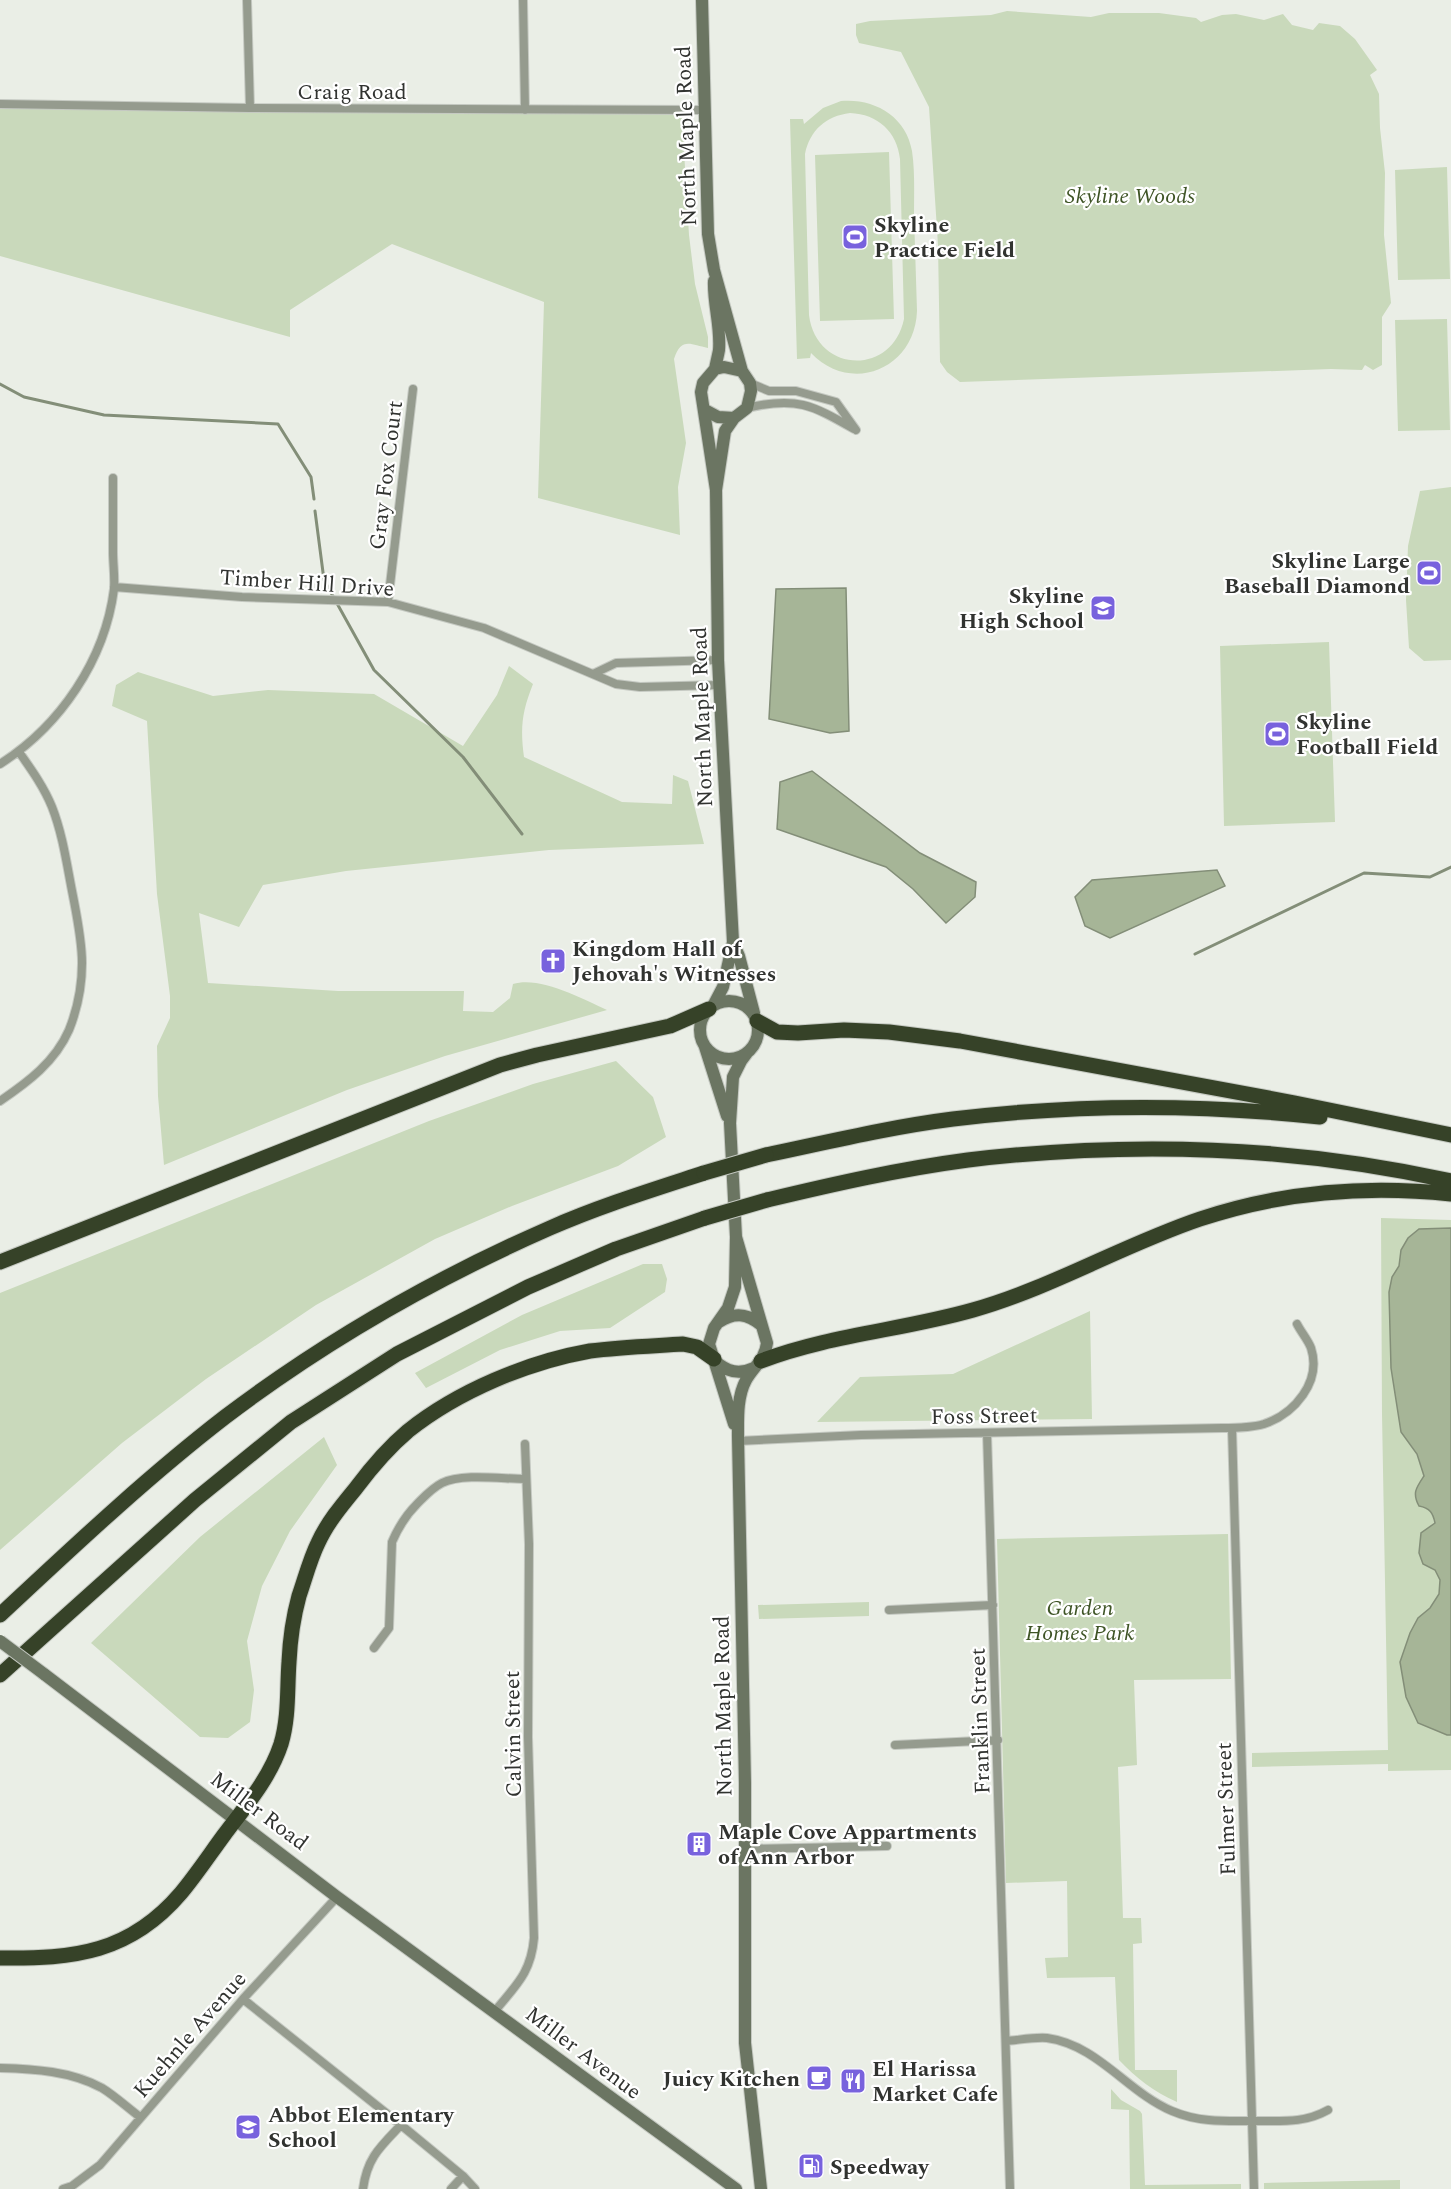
<svg xmlns="http://www.w3.org/2000/svg" width="1451" height="2189" font-family="Spectral,serif">
<rect width="100%" height="100%" fill="#eaeee6"/>
<!-- green -->
<path fill="#c9d9bb" fill-rule="evenodd" d="M1007,11L1091,17L1109,13H1159L1196,18L1201,22L1222,15L1236,14L1264,20L1283,14L1292,25L1313,30L1319,23L1340,26L1355,39L1377,70L1370,75L1379,94L1380,128L1385,173L1384,235L1391,303L1382,317V365L1373,370L1365,365L1362,370L1331,369L960,382L947,372L940,362L938,245L929,107L901,52L859,43L856,35V24L870,21L991,15Z
M841,101C874,98 906,116 912,151C915,171 914,194 914,215C915,247 916,279 917,311C915,369 851,395 811,353L810,358L797,359L790,119H803L804,124L823,108ZM850,113C878,114 897,132 900,159L904,319C892,377 816,373 809,315L805,154C810,130 826,116 850,113Z
M0,104L686,110L684,151L689,235L695,284L708,337V348C690,344 681,337 674,359L686,443L678,487L680,535L538,498L544,302L392,244L290,310V337L0,256Z
M889,152L894,319L820,321L815,155Z
M1447,167L1450,279L1398,280L1395,170Z
M1447,319L1450,430L1398,431L1395,320Z
M1451,487V660L1424,661L1409,648L1406,600L1408,546L1420,491Z
M1329,642L1335,822L1224,826L1220,646Z
M509,666L533,684C522,712 520,727 524,757L622,802L672,804L673,775L688,781L704,844L549,850L346,871L263,885L239,927L199,913L208,983L338,991H464L463,1011L493,1012L510,998L513,984C541,976 582,999 607,1010L445,1056L347,1090L164,1165L158,1096L157,1046L170,1018V996L157,894L147,721L112,706L116,685L138,672L213,696L268,690L374,694L463,746L497,695Z
M616,1061L653,1097L666,1137L618,1166L512,1206L435,1239L316,1305L206,1379L122,1443L0,1550V1293L429,1121L533,1084Z
M1381,1218L1451,1220V1770L1388,1771V1764L1252,1767V1753L1388,1750L1382,1414Z
M643,1264H662L667,1279L665,1292L610,1328L560,1331L500,1350L426,1388L415,1373L522,1315Z
M1090,1311L1092,1419L817,1422L860,1377L953,1374Z
M324,1437L337,1465L290,1531L262,1586L247,1641L254,1690L250,1722L228,1738L200,1737L91,1643L200,1537Z
M1228,1534L1231,1679L1134,1680L1137,1765L1118,1767L1123,1918H1141L1142,1943L1133,1944L1135,2070H1177V2102C1154,2092 1136,2078 1119,2060L1115,1977L1047,1978L1045,1958L1068,1957L1067,1881L1006,1883L997,1539Z
M869,1602V1616L759,1619L758,1605Z
M1111,2089L1121,2100L1140,2111L1142,2114L1145,2185L1241,2184V2189H1130L1129,2110L1111,2109Z
M1400,2180V2189H1264V2183Z"/>
<!-- water -->
<path fill="#a6b597" stroke="#838e78" stroke-width="1.5" d="M846,588L849,731L830,733L769,719L776,589Z
M812,771L920,853L976,882L975,897L946,923L913,889L886,867L777,829L780,782Z
M1217,870L1225,886L1110,938L1085,926L1075,897L1092,880Z
M1451,1228V1735H1447L1418,1723L1406,1697L1400,1662L1410,1633L1418,1618L1430,1608L1439,1594L1440,1580L1435,1570L1423,1564L1419,1553L1421,1533L1435,1523C1433,1513 1430,1508 1419,1506C1412,1493 1416,1488 1424,1476L1417,1454L1401,1432L1391,1368L1389,1292L1392,1277L1399,1266L1401,1250L1408,1238L1419,1229Z"/>
<g fill="none" stroke-linecap="round" stroke-linejoin="round">
<!-- stream -->
<path stroke="#838e78" stroke-width="3" d="M0,384L24,397L104,415L278,424L311,477L314,499
M315,511L324,580L374,670L463,757L522,834
M1195,954L1364,873L1430,877L1451,867"/>
<!-- street casing -->
<g stroke="#c5c9c2" stroke-width="10">
<path id="street" d="M247,0L250,108
M523,0L525,110
M0,104L250,108L705,110
M750,383L769,391H796L836,402L856,430
M747,408C796,396 812,405 854,429
M114,587L242,597L388,602L484,628L616,684L640,687L719,685
M388,602L413,389
M593,674L616,663L718,660
M0,764C60,726 105,660 114,589C115,577 113,564 113,552C113,527 113,503 113,478
M0,1101C28,1082 55,1062 69,1030C77,1010 82,985 82,963C82,941 77,917 73,896C67,866 63,835 52,807C44,787 31,769 19,752
M1232,1428L1254,2189
M987,1433L1010,2189
M738,1441L861,1435L1222,1428C1235,1428 1251,1428 1264,1424C1294,1414 1322,1382 1311,1348C1308,1340 1301,1332 1297,1324
M889,1610L993,1605
M374,1648L389,1628L392,1542C398,1528 406,1515 417,1504C425,1496 432,1488 442,1483C462,1473 503,1479 525,1479
M895,1745L998,1740
M745,1849L887,1846
M243,1999L401,2125L463,2176L475,2189
M495,2011C516,1985 531,1973 534,1938L528,1737L529,1544L525,1444
M1006,2041C1019,2040 1034,2037 1047,2038C1098,2045 1127,2092 1172,2111C1200,2123 1228,2121 1257,2121C1283,2121 1305,2123 1328,2110
M0,2068C34,2069 71,2071 102,2088C115,2096 128,2108 140,2117
M63,2189L72,2186L100,2165L243,1999L337,1897
M363,2189C367,2158 380,2147 401,2125
M451,2189L463,2176"/>
</g>
<!-- secondary casing -->
<g stroke="#c5c9c2" stroke-width="14">
<path id="secondary" d="M702,0L708,234L714,270L742,371
M714,281C713,303 721,327 719,350C718,356 716,363 715,369
M705,410L718,417L734,418
M733,942L739,956L754,1013
M700 1030a29 29 0 1 1 58 0a29 29 0 1 1-58 0Z
M713,1006L723,987L733,942L718,660L716,490L701,392L703,383L715,369L724,367L742,371L750,383L751,391L747,408L734,418L725,431L716,490
M705,1047L727,1116
M736,1237L767,1343C765,1360 754,1366 746,1380C737,1397 738,1417 738,1437L745,1783V2043L761,2189
M719,1322C734,1312 747,1313 761,1325
M715,1361C727,1372 739,1375 754,1368
M734,1424L709,1344L714,1328L728,1308L735,1287L736,1237L730,1123L733,1077L741,1061L747,1053
M44,1674L337,1897L736,2189"/>
</g>
<!-- highway casing -->
<g stroke="#c5c9c2" stroke-width="17">
<path id="highway" d="M757,1021L777,1032L798,1033L844,1030L889,1032L960,1041L1295,1103L1451,1135
M766,1155C828,1142 890,1127 953,1119C1075,1104 1199,1104 1320,1117
M767,1200C834,1184 900,1169 968,1160C1128,1141 1293,1146 1451,1181
M0,1262L500,1065L537,1055L670,1026L709,1009
M761,1361C829,1335 903,1330 973,1310C1051,1288 1123,1245 1200,1219C1281,1192 1367,1185 1451,1194
M0,1615C73,1547 146,1478 225,1417C324,1342 436,1278 550,1228C600,1206 652,1190 704,1173
M0,1675L195,1500L291,1422L397,1354L528,1287L616,1249L705,1218
M0,1958C74,1959 130,1953 181,1893C196,1875 210,1854 224,1835C245,1807 270,1778 281,1744C289,1717 287,1690 289,1662C290,1640 293,1618 299,1596C305,1579 310,1559 318,1543C327,1523 342,1505 356,1488C371,1468 389,1447 408,1431C458,1391 528,1362 590,1351C620,1347 652,1346 683,1344L697,1347L714,1359"/>
</g>
<!-- street -->
<use href="#street" stroke="#959b8e" stroke-width="8"/>
<!-- secondary -->
<use href="#secondary" stroke="#6b7562" stroke-width="12"/>
<!-- highway -->
<use href="#highway" stroke="#364228" stroke-width="15"/>
<!-- secondary-bridge casing -->
<g stroke="#c5c9c2" stroke-width="14" stroke-linecap="butt">
<path id="secondary-bridge" d="M0,1641L44,1674"/>
</g>
<!-- highway-bridge casing -->
<g stroke="#c5c9c2" stroke-width="17" stroke-linecap="butt">
<path id="highway-bridge" d="M704,1173L766,1155
M705,1218L767,1200"/>
</g>
<!-- secondary-bridge -->
<use href="#secondary-bridge" stroke="#6b7562" stroke-width="12"/>
<!-- highway-bridge -->
<use href="#highway-bridge" stroke="#364228" stroke-width="15"/>
</g>
<!-- icons -->
<defs>
<g id="stadium-square" transform="scale(1.35)"><rect x="-9" y="-9" width="18" height="18" rx="4" fill="#7862dd" stroke="#fff"/><path d="M0-5a6.5 5 0 1 0 0 10a6.5 5 0 1 0 0-10ZM-3.5-1.8h7v3.6h-7Z" fill="#fff"/></g>
<g id="school-square" transform="scale(1.35)"><rect x="-9" y="-9" width="18" height="18" rx="4" fill="#7862dd" stroke="#fff"/><path d="M0-5L7-2L0 1L-7-2ZM-4 1L0 2.5L4 1V4Q0 6-4 4Z" fill="#fff"/></g>
<g id="church-square" transform="scale(1.35)"><rect x="-9" y="-9" width="18" height="18" rx="4" fill="#7862dd" stroke="#fff"/><path d="M-1.2-6h2.4v3.5h3.3v2.4h-3.3V6h-2.4V-.1h-3.3v-2.4h3.3Z" fill="#fff"/></g>
<g id="building-square" transform="scale(1.35)"><rect x="-9" y="-9" width="18" height="18" rx="4" fill="#7862dd" stroke="#fff"/><path d="M-4-6H4V6H1V3H-1V6H-4ZM-2.5-4.3h1.7v1.8h-1.7ZM.8-4.3h1.7v1.8H.8ZM-2.5-1h1.7V.8h-1.7ZM.8-1h1.7V.8H.8Z" fill="#fff"/></g>
<g id="cafe-square" transform="scale(1.35)"><rect x="-9" y="-9" width="18" height="18" rx="4" fill="#7862dd" stroke="#fff"/><path d="M-5.5-4.5H6V0H3Q3 3.5 0 3.5H-2.5Q-5.5 3.5-5.5 0ZM3-3.2v2h1.7v-2ZM-6 4.5H4V6H-6Z" fill="#fff"/></g>
<g id="restaurant-square" transform="scale(1.35)"><rect x="-9" y="-9" width="18" height="18" rx="4" fill="#7862dd" stroke="#fff"/><path d="M-5-6h1v4h1v-4h1v4h1v-4h1v5L-1.5 .5V6h-2V.5L-5-1ZM5-6V6H3V1.5H1.5Q1.5-4 5-6Z" fill="#fff"/></g>
<g id="fuel-square" transform="scale(1.35)"><rect x="-9" y="-9" width="18" height="18" rx="4" fill="#7862dd" stroke="#fff"/><path d="M-5.5-6h7V0h2V4h1.3V-2.5L3-4.5l.8-.8L6-3V5H2.5V1h-1V6h-7ZM-4.2-4.7v3.2H.2V-4.7Z" fill="#fff"/></g>
</defs>
<g fill-rule="evenodd">
<use href="#stadium-square" x="855" y="237"/>
<use href="#stadium-square" x="1429" y="573"/>
<use href="#school-square" x="1103" y="608"/>
<use href="#stadium-square" x="1277" y="734"/>
<use href="#church-square" x="553" y="961"/>
<use href="#building-square" x="699" y="1844"/>
<use href="#cafe-square" x="819" y="2078"/>
<use href="#restaurant-square" x="853" y="2081"/>
<use href="#school-square" x="248" y="2127"/>
<use href="#fuel-square" x="811" y="2166"/>
</g>
<g text-anchor="middle" stroke-width="4.5" stroke-linejoin="round" paint-order="stroke">
<!-- street labels -->
<g font-size="22" fill="#313330" stroke="#fff">
<text x="352" y="99">Craig Road</text>
<text transform="translate(685 136) rotate(-92)" y="8">North Maple Road</text>
<text transform="translate(385 475) rotate(-83)" y="8">Gray Fox Court</text>
<text transform="translate(307 582) rotate(4)" y="8">Timber Hill Drive</text>
<text transform="translate(701 717) rotate(-92)" y="8">North Maple Road</text>
<text transform="translate(984 1415) rotate(-1)" y="8">Foss Street</text>
<text transform="translate(722 1706) rotate(-91)" y="8">North Maple Road</text>
<text transform="translate(979 1721) rotate(-92)" y="8">Franklin Street</text>
<text transform="translate(512 1734) rotate(-91)" y="8">Calvin Street</text>
<text transform="translate(1225 1809) rotate(-92)" y="8">Fulmer Street</text>
<text transform="translate(260 1810) rotate(37)" y="8">Miller Road</text>
<text transform="translate(189 2034) rotate(-49)" y="8">Kuehnle Avenue</text>
<text transform="translate(584 2052) rotate(37)" y="8">Miller Avenue</text>
</g>
<!-- park labels -->
<g font-size="22" font-style="italic" fill="#3e5425" stroke="#fff">
<text x="1130" y="203">Skyline Woods</text>
<text x="1080" y="1615">Garden<tspan x="1080" dy="25">Homes Park</tspan></text>
</g>
<!-- poi labels -->
<g font-size="22" font-weight="bold" fill="#313330" stroke="#fff" text-anchor="start">
<text x="874" y="232">Skyline<tspan x="874" dy="25">Practice Field</tspan></text>
<text x="1410" y="568" text-anchor="end">Skyline Large<tspan x="1410" dy="25">Baseball Diamond</tspan></text>
<text x="1084" y="603" text-anchor="end">Skyline<tspan x="1084" dy="25">High School</tspan></text>
<text x="1296" y="729">Skyline<tspan x="1296" dy="25">Football Field</tspan></text>
<text x="572" y="956">Kingdom Hall of<tspan x="572" dy="25">Jehovah's Witnesses</tspan></text>
<text x="718" y="1839">Maple Cove Appartments<tspan x="718" dy="25">of Ann Arbor</tspan></text>
<text x="872" y="2076">El Harissa<tspan x="872" dy="25">Market Cafe</tspan></text>
<text x="800" y="2086" text-anchor="end">Juicy Kitchen</text>
<text x="268" y="2122">Abbot Elementary<tspan x="268" dy="25">School</tspan></text>
<text x="830" y="2174">Speedway</text>
</g>
</g>
</svg>
